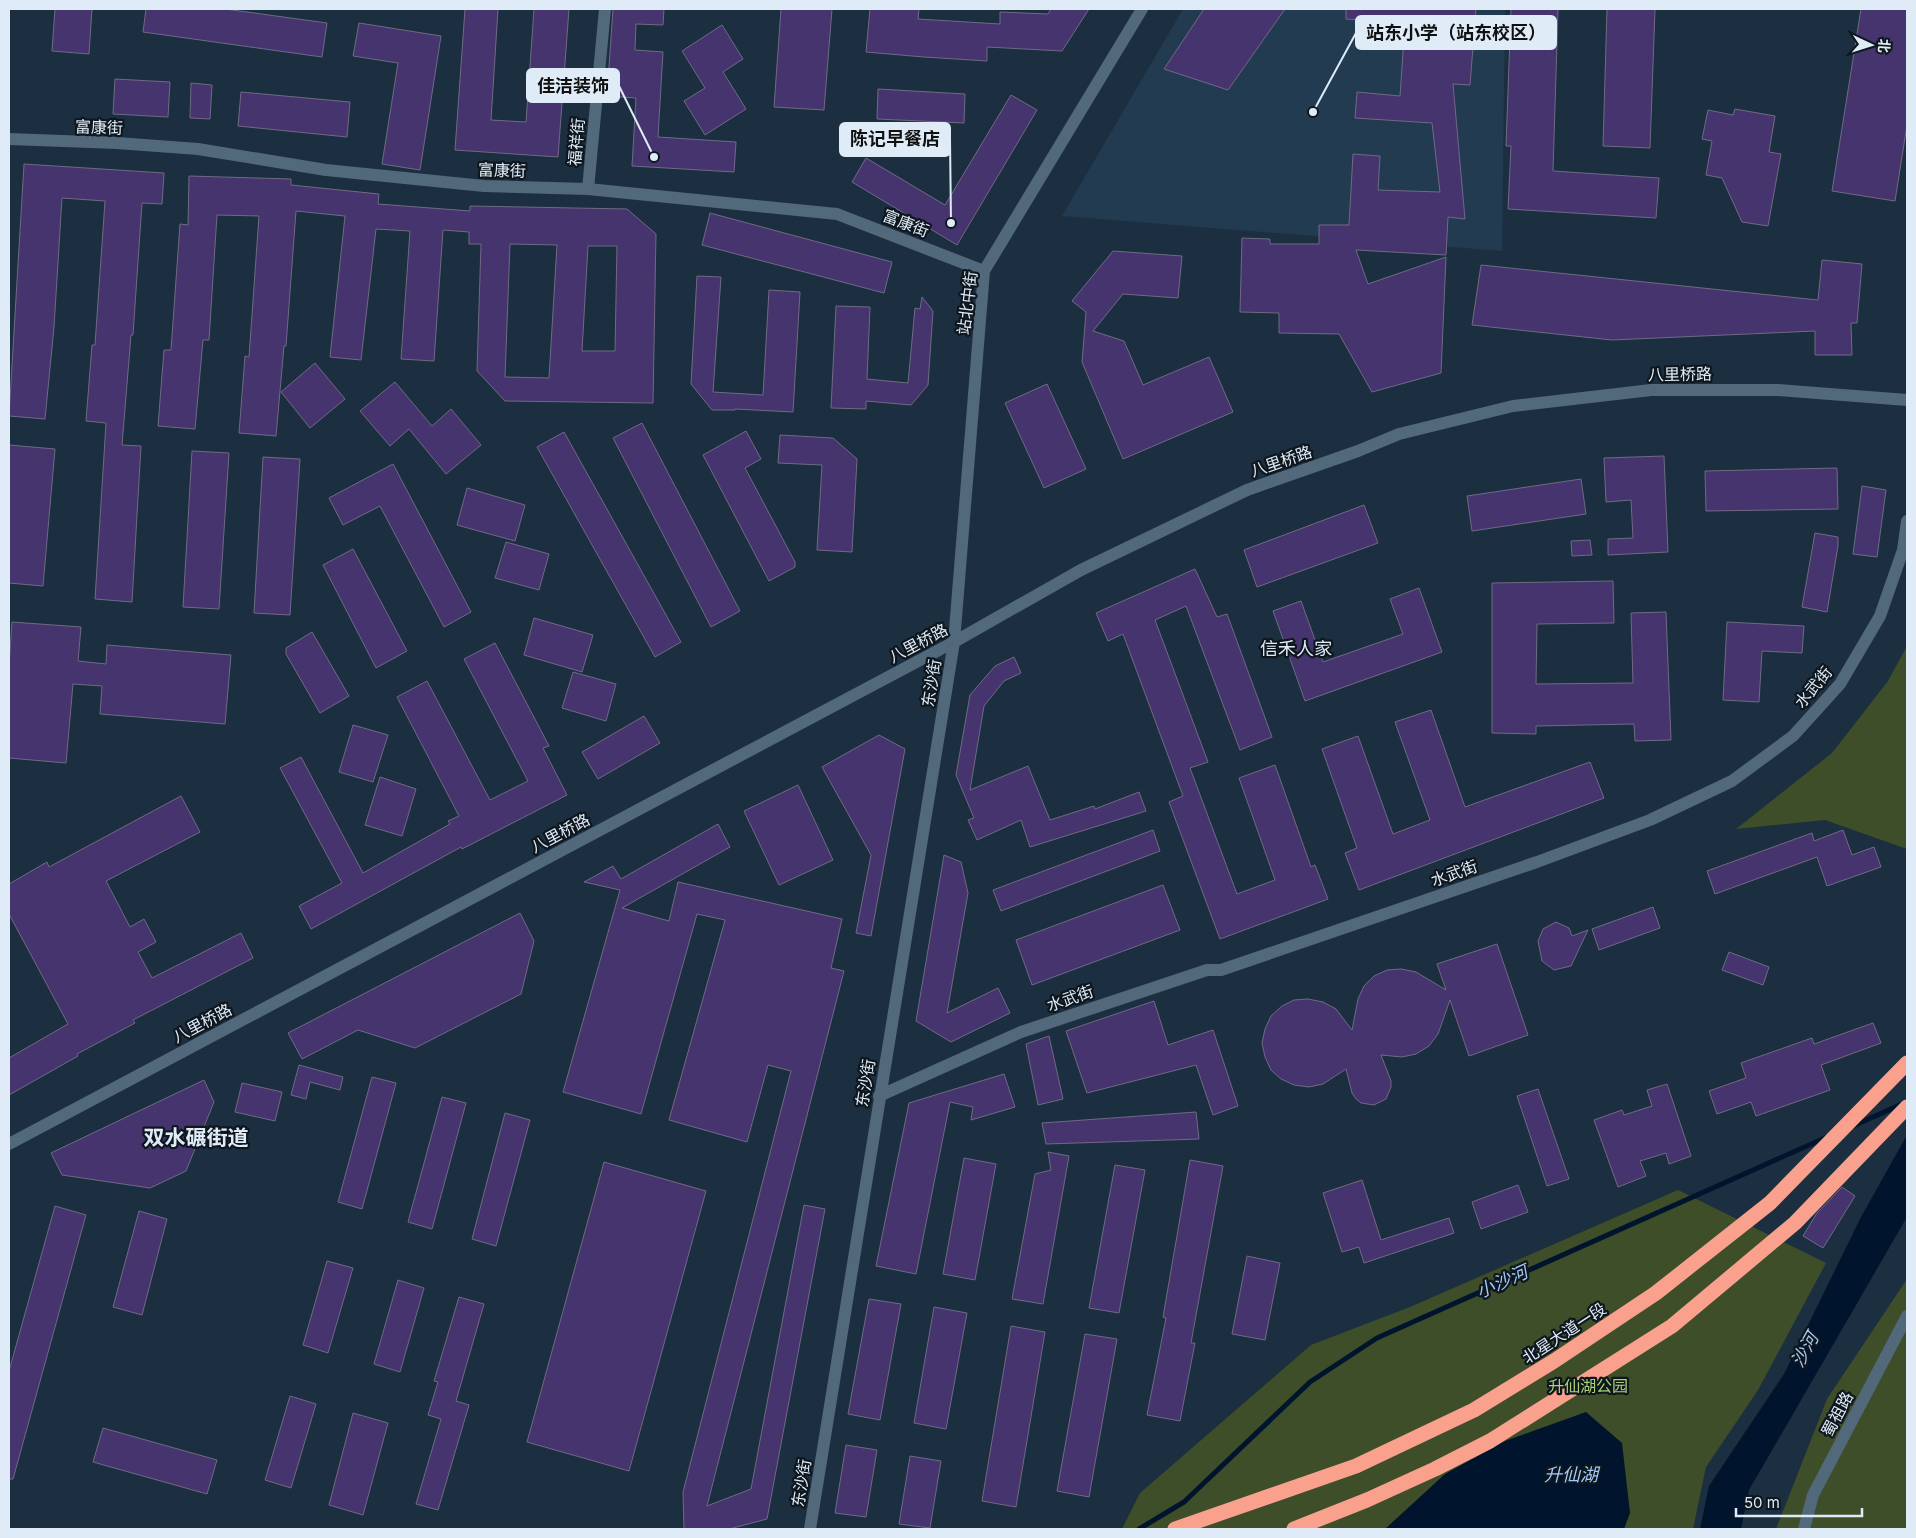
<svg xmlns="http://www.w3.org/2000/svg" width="1916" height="1538" font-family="Inter,'Noto Sans SC',sans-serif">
<rect width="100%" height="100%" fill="#1c2f40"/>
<!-- built -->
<path fill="#223b50" d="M1183,9H1505L1502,251L1062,216Z"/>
<!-- green -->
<path fill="#3e4e29" d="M1907,646V849L1825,820L1736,829L1832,753L1888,681Z
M1678,1190L1826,1263L1758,1390L1706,1467L1693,1529H1122L1140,1493L1311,1345L1410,1307Z
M1907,1279V1529H1776L1827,1399Z"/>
<!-- water -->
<path fill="#00142d" d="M1907,1135V1217L1749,1490L1741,1529H1700L1709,1486L1784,1374L1861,1217Z
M1586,1412L1622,1443L1630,1513L1624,1529H1385L1445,1474L1505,1441Z"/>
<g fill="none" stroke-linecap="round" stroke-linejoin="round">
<!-- stream -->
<path stroke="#00142d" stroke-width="5" d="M1853,1126L1902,1104
M1139,1529L1184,1502L1310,1382L1377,1338L1827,1137"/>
</g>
<!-- building -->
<path fill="#46346f" stroke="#6f6a84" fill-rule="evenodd" d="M55,9H92L89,54L52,51Z
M146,9H225L327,23L322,57L143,32Z
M465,9H498L491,120L526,122L534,9H569L558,157L455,150Z
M613,9H664L663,25L636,24L635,50L663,52L658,137L736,142L734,172L632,166L636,98L607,96Z
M781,9H832L824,110L774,107Z
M870,9H919L918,19L1000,24V12L1048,14L1051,9H1089L1062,51L987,47V61L924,57L866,52Z
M1204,9H1285L1228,90L1164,69Z
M1346,9H1476L1470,85L1453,84L1465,219L1448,217L1446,255L1356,250L1368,284L1446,257L1441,373L1372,392L1339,334L1279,333V313L1240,312L1242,238L1270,239V244H1319V225H1349L1353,154L1380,156L1378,190L1440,192L1432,123L1355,118L1357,92L1400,96L1405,23L1346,19Z
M1511,9H1558L1553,171L1659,178L1656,218L1508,209L1511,146H1506Z
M1607,9H1655L1650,148L1603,146Z
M1861,9H1907V125L1895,201L1832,191Z
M359,23L441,36L420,170L382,164L398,63L353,56Z
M722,25L743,59L723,72L746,109L705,135L684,101L705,88L682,51Z
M115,79L170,82L168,117L113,114Z
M191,83L212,85L210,119L190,118Z
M878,89L965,94L964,123L877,119Z
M241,92L350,102L347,137L238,126Z
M1011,95L1037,110L957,245L852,182L866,158L945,205Z
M1735,109L1775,116L1769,152L1781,154L1768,226L1742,222L1722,178L1706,175L1712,141L1702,139L1708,110L1733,115Z
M24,164L164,173L162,204L142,203L133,335H131L122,445L141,446L132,602L95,599L106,423L86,421L92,345H95L105,201L62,198L54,327L45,419L9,416Z
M189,176L291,179V185L379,194L378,204L470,211V206L627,209L656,234L653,403L505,401L477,371L481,244H469V232L443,230L434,361L401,359L410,231L376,229L361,360L330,357L345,216L296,211L286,346H284L276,436L239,433L245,356L249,357L259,216L217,215L209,340H203L195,429L158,426L164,350H171L180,224L188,225ZM510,244L557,245L549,378L505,377ZM588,246H617L615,351H582Z
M710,213L892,262L884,293L702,245Z
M1113,251L1182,256L1178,298L1123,294L1093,331L1124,341L1143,385L1209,357L1233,412L1123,459L1082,362L1086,312L1072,301Z
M1822,260L1862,264L1857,323H1851L1852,355H1815V331L1612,340L1472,325L1481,265L1818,300Z
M697,276L721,277L713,392L763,395L769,290L800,292L793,412L735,409V410H712L691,384Z
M922,297L933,311L928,385L911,405L866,401V409L831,408L836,306L870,307L867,379L908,383L915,308L920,309Z
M315,363L345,399L310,428L281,392Z
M395,382L432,426L451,409L481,445L446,474L409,429L390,446L360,411Z
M1047,384L1086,469L1044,488L1005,403Z
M642,423L740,611L711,627L613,438Z
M746,431L761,459L745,468L795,562V567L769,581L703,455Z
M564,432L681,642L655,657L537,447Z
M780,435L833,438L857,459L852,552L817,550L822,465L778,463Z
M9,445L55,449L43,586L9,583Z
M192,451L229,453L219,609L183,607Z
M1664,456L1668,552L1608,555V539L1633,538L1631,500L1606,502L1604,458Z
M263,457L300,459L290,615L254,613Z
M393,464L471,612L444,627L380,506L343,525L329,498Z
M1837,468L1838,509L1706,511L1705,471Z
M1581,479L1586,514L1472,531L1467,496Z
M1862,486L1886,490L1877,557L1853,554Z
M467,488L525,505L515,541L457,525Z
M1364,505L1378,543L1257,587L1244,550Z
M1815,533L1838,537V546L1827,612L1802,607Z
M1590,540L1592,555L1572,556L1571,541Z
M506,542L549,554L539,590L495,578Z
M353,549L407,651L376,668L323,565Z
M1195,569L1217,617L1227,614L1272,737L1240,750L1186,606L1155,620L1208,762L1190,768L1237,894L1275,880L1239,778L1275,765L1311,867L1315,865L1328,899L1220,939L1169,802L1183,796L1123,634L1108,641L1096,613Z
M1613,581L1614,623L1537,624L1536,684L1633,683L1631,613L1666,612L1671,740L1635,741L1634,724L1536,726V734L1492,733V583Z
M1419,588L1442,652L1305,701L1273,611L1301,601L1323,662L1403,634L1390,599Z
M534,618L593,635L582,672L524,655Z
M12,622L81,627L78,661L106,664L107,645L231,655L225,724L100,714L102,686L73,684L66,763L9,758V666Z
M1727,622L1804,626L1802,653L1762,651L1759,702L1723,700Z
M312,632L349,696L320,713L286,654V648Z
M495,643L549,746L543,748L567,795L462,849L461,847L311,929L299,906L342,883L280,768L301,757L363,873L450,824L448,821L459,816L397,697L427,681L490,800L528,781L464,659Z
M1014,657L1021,673L1004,681L984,706L970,790L1028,766L1050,820L1094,806L1095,809L1139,792L1146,811L1030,847L1021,820L977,840L968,820L974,818L956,775L970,695L995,666Z
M573,672L616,684L606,721L562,708Z
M1431,710L1465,807L1590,762L1604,798L1359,890L1345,853L1357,848L1322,749L1358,736L1393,834L1430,820L1395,722Z
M644,716L660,743L598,779L582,752Z
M353,725L388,735L373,782L339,772Z
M879,735L905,749L871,936L856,933L871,855L822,767Z
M380,777L416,789L402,836L365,825Z
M798,785L833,860L779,885L744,811Z
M181,796L200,832L106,881L130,927L144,919L156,942L138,952L152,978L241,933L253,958L133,1020L135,1023L77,1054L78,1056L9,1095V1058L68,1024L9,914V884L47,862L49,867Z
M718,824L730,847L622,908L669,921L678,882L842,919L831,968L844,971L707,1506L751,1489L804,1205L825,1209L767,1519L729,1529H684L683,1492L791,1071L768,1065L747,1142L669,1120L725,920L697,914L641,1114L563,1092L620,890L584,882L613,866L621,879Z
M1153,830L1160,851L1001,911L993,890Z
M1843,830L1852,855L1874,847L1881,867L1827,886L1817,857L1715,894L1707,871L1812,833L1814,841Z
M944,855L961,862L968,893L947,1013L998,988L1010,1013L951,1042L916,1021Z
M1163,885L1180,930L1032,985L1016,940Z
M1653,907L1660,928L1599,950L1592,929Z
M520,913L534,941L521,994L415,1048L358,1030L302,1059L288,1033Z
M1556,922L1569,928L1572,936L1588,930L1571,966L1554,970L1542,961L1538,941L1543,929Z
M1497,944L1528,1035L1469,1056L1450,1000L1438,1034L1429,1046L1416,1054L1402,1057L1381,1055L1391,1081V1087L1386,1099L1374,1105L1361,1103L1356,1099L1352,1093L1346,1069L1323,1084L1309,1087L1294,1085L1281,1079L1271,1070L1265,1057L1262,1043L1265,1029L1271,1016L1282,1006L1294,1000L1308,999L1323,1002L1336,1009L1352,1030L1358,999L1364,986L1374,976L1387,970L1401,969L1416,972L1446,990L1437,964Z
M1729,952L1769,967L1763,985L1722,970Z
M1154,1001L1168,1045L1213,1030L1238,1106L1213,1115L1196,1065L1087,1093L1066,1031Z
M1873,1023L1881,1043L1821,1065L1830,1090L1756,1116L1751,1102L1717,1114L1709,1091L1746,1078L1741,1063L1812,1038L1814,1044Z
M1049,1036L1063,1099L1038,1105L1026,1044Z
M299,1065L343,1077L340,1090L310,1082L306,1099L291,1095Z
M1004,1074L1015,1107L971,1120L973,1107L950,1102L916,1274L876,1266L909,1103Z
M372,1077L396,1083L362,1209L338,1202Z
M204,1080L214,1102L186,1171L150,1188L62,1175L51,1153Z
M242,1083L282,1092L275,1121L235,1112Z
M1667,1084L1691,1156L1669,1164L1666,1153L1640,1161L1646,1176L1618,1187L1594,1120L1622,1110L1624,1115L1652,1106L1647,1090Z
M1538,1089L1569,1179L1547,1186L1517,1096Z
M442,1097L466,1103L432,1229L408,1222Z
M1196,1112L1199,1139L1046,1144L1042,1123Z
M505,1113L530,1120L496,1246L472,1239Z
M1048,1152L1069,1156L1043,1304L1012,1299L1035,1174L1051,1170Z
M964,1158L996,1164L975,1280L943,1274Z
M1190,1160L1223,1166L1191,1343H1195L1180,1421L1147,1415L1166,1318L1163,1317Z
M604,1162L706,1191L629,1471L527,1442Z
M1115,1165L1145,1170L1119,1313L1089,1308Z
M1362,1180L1381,1240L1449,1218L1454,1233L1364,1263L1359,1247L1342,1252L1323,1193Z
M1518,1185L1528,1212L1481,1229L1472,1202Z
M1842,1187L1855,1196L1823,1248L1803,1236L1817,1213Z
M55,1206L86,1215L13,1479H9V1371Z
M139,1211L167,1219L142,1315L113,1307Z
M1247,1256L1280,1263L1265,1340L1232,1334Z
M327,1261L353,1268L328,1353L303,1345Z
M398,1280L424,1288L400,1372L374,1364Z
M459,1297L484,1304L456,1401L469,1405L438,1510L416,1504L441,1419L428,1415L438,1382L434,1381Z
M869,1299L901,1304L880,1420L848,1414Z
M934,1307L967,1313L946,1429L914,1423Z
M1011,1326L1045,1332L1016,1507L982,1501Z
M1085,1334L1117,1339L1089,1497L1057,1491Z
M290,1396L316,1404L291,1488L265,1480Z
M353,1413L388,1423L363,1515L329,1505Z
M103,1428L217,1460L207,1494L93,1462Z
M846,1445L877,1450L866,1517L835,1513Z
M910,1456L941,1461L930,1528L899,1524Z"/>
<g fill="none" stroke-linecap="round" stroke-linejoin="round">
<!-- minor -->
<path stroke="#52687b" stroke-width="12" d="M9,139L117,143L198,149L326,170L484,186L588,189L837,214L984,271
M588,189L605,9
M879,1096L1021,1032L1207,970H1221L1537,862L1650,820L1732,781L1793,736L1840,684L1880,616L1903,550L1907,521
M9,1144L954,642L1081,570L1247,490L1358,451L1399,434L1513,406L1651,390H1778L1907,400
M810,1529L954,642L984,271L1142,9
M1804,1529L1813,1495L1907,1316"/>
<!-- highway -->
<path stroke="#f9a18c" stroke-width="15" d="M1175,1529L1356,1466L1474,1410L1554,1361L1656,1293L1770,1203L1907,1063
M1294,1529L1367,1500L1435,1469L1490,1441L1672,1326L1795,1223L1907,1107"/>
</g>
<g text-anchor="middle" stroke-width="4.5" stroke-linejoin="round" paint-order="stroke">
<!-- street labels -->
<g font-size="16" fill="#dfebf7" stroke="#0e161e">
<text transform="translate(99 127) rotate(2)" y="6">富康街</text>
<text transform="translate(576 142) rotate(-85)" y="6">福祥街</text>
<text transform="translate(502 170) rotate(2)" y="6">富康街</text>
<text transform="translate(906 223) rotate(21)" y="6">富康街</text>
<text transform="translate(967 303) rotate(-83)" y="6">站北中街</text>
<text transform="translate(1680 374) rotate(-1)" y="6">八里桥路</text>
<text transform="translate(1281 461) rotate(-19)" y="6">八里桥路</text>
<text transform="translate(918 643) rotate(-28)" y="6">八里桥路</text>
<text transform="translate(931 683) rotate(-81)" y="6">东沙街</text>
<text transform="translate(1813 687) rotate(-50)" y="6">水武街</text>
<text transform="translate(560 833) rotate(-28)" y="6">八里桥路</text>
<text transform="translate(1454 873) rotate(-19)" y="6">水武街</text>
<text transform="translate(1070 998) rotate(-19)" y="6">水武街</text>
<text transform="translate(202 1023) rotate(-28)" y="6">八里桥路</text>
<text transform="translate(865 1083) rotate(-81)" y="6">东沙街</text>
<text transform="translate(1564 1333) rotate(-33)" y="6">北星大道一段</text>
<text transform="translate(1837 1414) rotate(-62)" y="6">蜀祖路</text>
<text transform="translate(801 1483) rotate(-81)" y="6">东沙街</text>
</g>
<!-- park labels -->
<g font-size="16" fill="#abd376" stroke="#0e161e">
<text x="1588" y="1392">升仙湖公园</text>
</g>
<!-- neighbourhood labels -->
<g font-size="18" fill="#dfebf7" stroke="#0e161e">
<text x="1296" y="655">信禾人家</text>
</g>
<!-- water labels -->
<g font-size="18" font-style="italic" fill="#a3caf8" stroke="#0e161e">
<text transform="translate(1502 1282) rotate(-24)" y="6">小沙河</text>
<text transform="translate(1805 1350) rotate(-61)" y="6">沙河</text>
<text x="1571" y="1481">升仙湖</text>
</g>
<!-- district labels -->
<g font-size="21" font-weight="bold" fill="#dfebf7" stroke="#0e161e">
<text x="196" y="1145">双水碾街道</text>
</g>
</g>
<!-- callouts -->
<path fill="none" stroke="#dfebf7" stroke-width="2" d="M1313 112L1356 33M654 157L619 86M951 223L950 139"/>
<g fill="#dfebf7" stroke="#0e161e" stroke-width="2">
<circle cx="1313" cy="112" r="5"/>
<circle cx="654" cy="157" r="5"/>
<circle cx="951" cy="223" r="5"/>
</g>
<g fill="#dfebf7" stroke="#dfebf7" stroke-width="2">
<rect x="1356" y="16" width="200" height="33" rx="5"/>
<rect x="527" y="69" width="92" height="33" rx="5"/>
<rect x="840" y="123" width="110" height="33" rx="5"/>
</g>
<g font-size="18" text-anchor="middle" font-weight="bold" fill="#111">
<text x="1456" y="39">站东小学（站东校区）</text>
<text x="573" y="92">佳洁装饰</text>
<text x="895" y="145">陈记早餐店</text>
</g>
<!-- border -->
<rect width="1916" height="1538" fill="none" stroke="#dfebf7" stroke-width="20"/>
<!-- north arrow -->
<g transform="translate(1871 45) rotate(94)" stroke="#0e161e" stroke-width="4" paint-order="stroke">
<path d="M0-4L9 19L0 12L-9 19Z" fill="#dfebf7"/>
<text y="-8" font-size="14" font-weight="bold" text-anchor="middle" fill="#dfebf7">北</text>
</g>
<!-- scale -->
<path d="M1736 1508v8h126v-8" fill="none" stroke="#dfebf7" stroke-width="2.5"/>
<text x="1744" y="1508" font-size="15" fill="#dfebf7" stroke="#0e161e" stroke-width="4" paint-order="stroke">50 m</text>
</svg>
